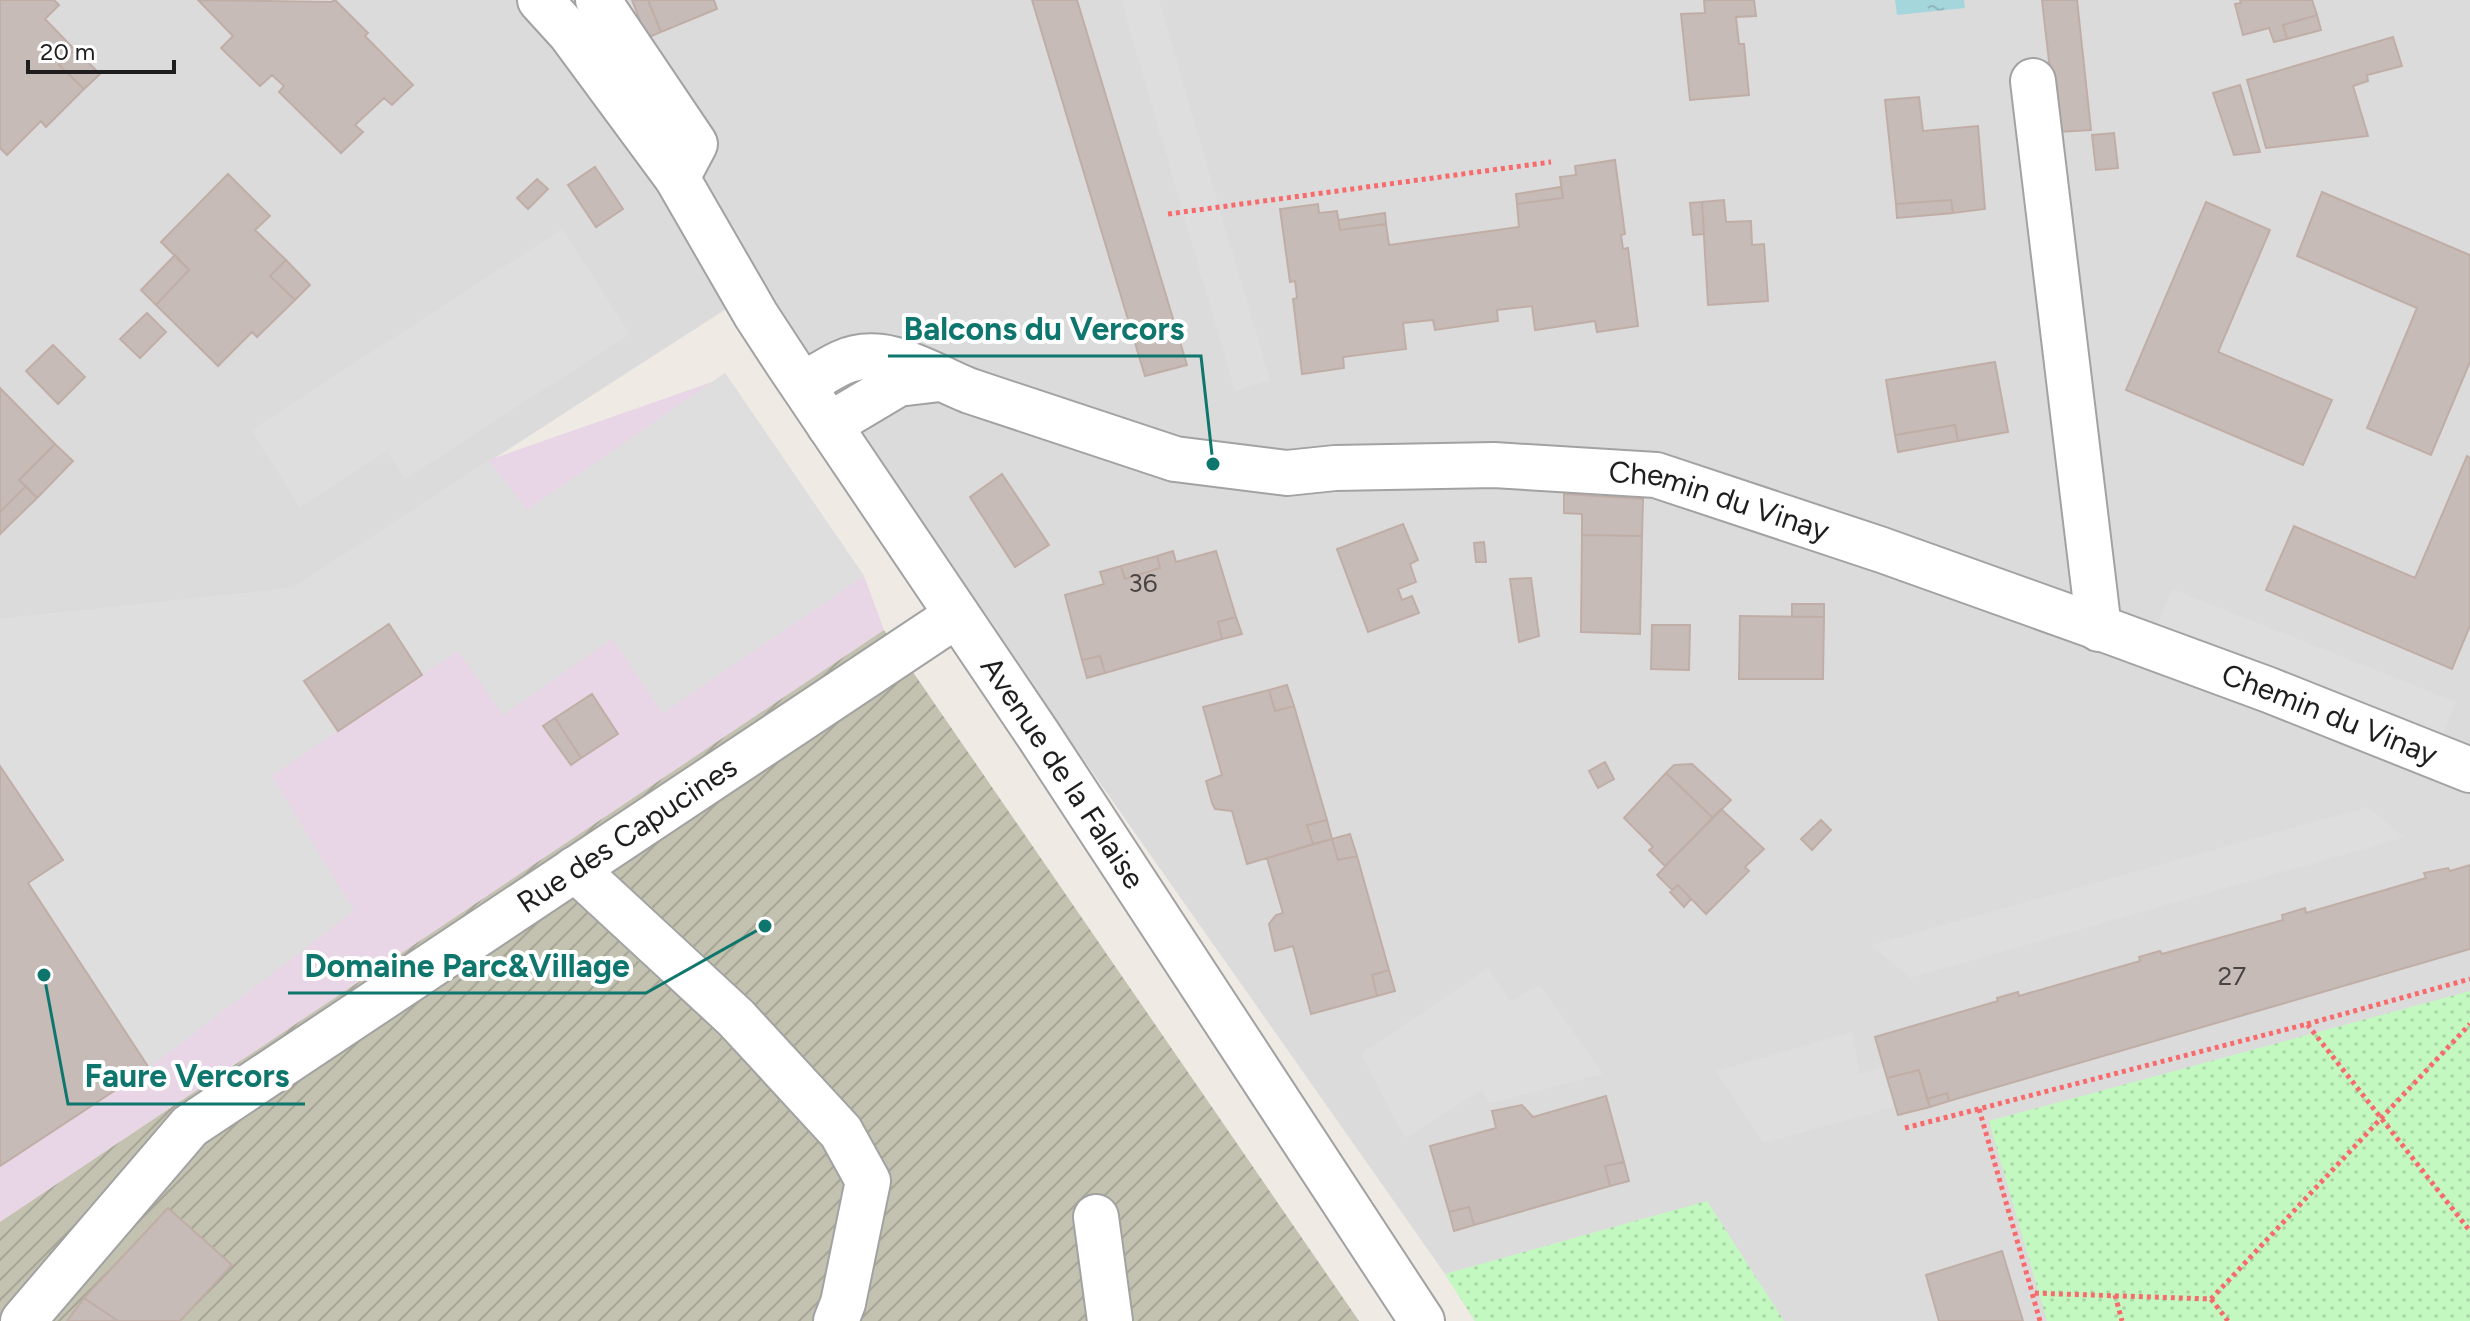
<svg xmlns="http://www.w3.org/2000/svg" width="2470" height="1321" font-family="Figtree,sans-serif">
<defs>
<pattern id="construction-furrows" width="10" height="10" patternUnits="userSpaceOnUse" patternTransform="scale(2)"><rect width="10" height="10" fill="#c3c1af"/><path d="M-1 1l2-2M0 10L10 0M9 11l2-2" fill="none" stroke="#a7a596"/></pattern>
<pattern id="park-dots" width="8" height="8" patternUnits="userSpaceOnUse" patternTransform="scale(2)"><rect width="8" height="8" fill="#c3f9c1"/><path d="M2 2h.1M6 6h.1" fill="none" stroke="#a7d5a5" stroke-width="1.8" stroke-linecap="round"/></pattern>
<pattern id="water-ripples" width="26" height="14" patternUnits="userSpaceOnUse" patternTransform="scale(2)"><rect width="26" height="14" fill="#a4d6dc"/><path d="M2 4q2-2 4 0t4 0M15 11q2-2 4 0t4 0" fill="none" stroke="#8db7bc"/></pattern>
</defs>
<rect width="100%" height="100%" fill="#efeae4"/>
<!-- residential -->
<path fill="#dcdbdb" d="M0,0H2470V1321H1475L1445,1274L754,291L293,588L0,619Z"/>
<!-- industrial -->
<path fill="#e8d6e6" d="M725,373L864,576L884,630L0,1222V619L293,588L489,460L712,382Z"/>
<!-- construction -->
<path fill="url(#construction-furrows)" d="M884,630L1359,1321H0V1222Z"/>
<!-- park -->
<path fill="url(#park-dots)" d="M2470,991V1321H2047L1989,1121Z
M1707,1201L1784,1321H1475L1445,1274Z"/>
<!-- parking -->
<path fill="#dedede" d="M1121,0H1159L1270,380L1235,391Z
M562,229L630,334L405,479L387,451L300,507L251,430Z
M725,373L864,576L663,713L612,639L503,715L458,651L422,675L389,624L304,680L338,731L272,776L354,911L149,1068L28,883L63,860L0,766V619L293,588L489,460L527,510Z
M2172,589L2456,702L2442,736L2158,624Z
M2367,807L2405,837L1910,978L1871,945Z
M1488,968L1510,1001L1540,985L1603,1074L1488,1104L1483,1089L1405,1138L1361,1054Z
M1852,1032L1860,1074L1884,1066L1895,1107L1763,1143L1716,1071Z"/>
<!-- water -->
<path fill="url(#water-ripples)" d="M1895,0H1964L1965,8L1897,15Z"/>
<!-- building -->
<path fill="#c6bbb7" stroke="#c0aea6" stroke-width="2" d="M0,0H54L59,5L45,19L75,50L59,65L84,89L46,127L41,121L7,155L0,148Z
M198,0L331,2L335,0L368,33L365,36L413,85L392,105L384,98L355,125L363,132L341,153L279,92L284,86L272,75L260,86L221,48L233,36Z
M632,0H648L661,32L647,38Z
M648,0H714L717,9L661,32Z
M1032,0H1077L1187,365L1145,376Z
M1704,0H1754L1756,16L1736,17L1739,44H1744L1749,95L1690,100L1681,14L1705,13Z
M2042,0H2077L2091,130L2057,132Z
M2240,0H2312L2317,15L2283,25L2287,39L2274,42L2269,28L2243,35L2235,4L2241,3Z
M2317,15L2321,30L2287,39L2283,25Z
M2393,37L2402,66L2367,75L2368,81L2353,86L2368,136L2266,148L2247,80Z
M75,50L100,74L84,89L59,65Z
M2240,85L2260,152L2234,155L2213,93Z
M1919,97L1923,131L1978,126L1985,209L1953,213L1951,200L1896,204L1885,100Z
M2114,133L2118,168L2096,170L2092,135Z
M1615,160L1625,234L1621,235L1623,249L1628,248L1638,326L1597,332L1595,321L1535,330L1532,306L1497,310L1498,321L1435,330L1433,320L1403,323L1406,349L1343,357L1344,368L1302,374L1293,299L1297,298L1295,281L1290,282L1280,209L1318,204L1319,213L1337,211L1340,230L1386,224L1389,245L1519,227L1517,204L1563,198L1560,177L1576,175L1575,166Z
M595,167L623,209L596,227L568,185Z
M228,174L270,216L255,230L286,260L270,276L295,300L257,337L252,332L218,366L156,305L189,270L161,242Z
M537,179L548,189L528,209L517,198Z
M1561,187L1563,198L1517,204L1516,194Z
M2322,192L2470,255V362L2431,455L2367,428L2417,308L2297,256Z
M1724,200L1726,222L1751,221L1752,245L1764,244L1768,301L1708,305L1702,202Z
M1951,200L1953,213L1897,218L1896,204Z
M1702,202L1704,234L1693,235L1690,203Z
M2206,202L2270,230L2218,352L2332,400L2303,465L2126,390Z
M1385,213L1386,224L1340,230L1338,220Z
M175,255L189,270L156,305L141,290Z
M286,260L310,285L295,300L270,276Z
M147,313L166,332L140,358L120,339Z
M53,345L85,377L58,404L26,371Z
M1995,362L2008,432L1958,441L1955,425L1895,435L1886,380Z
M0,388L55,444L19,480L26,486L0,512Z
M1955,425L1958,441L1898,452L1895,435Z
M55,444L73,461L37,498L19,480Z
M2467,456L2470,458V626L2452,669L2266,590L2294,526L2415,578Z
M1002,474L1049,545L1015,567L970,497Z
M26,486L37,498L0,534V512Z
M1564,494L1643,499L1642,536L1582,535V514L1564,513Z
M1403,524L1418,560L1410,564L1416,582L1398,589L1402,600L1412,596L1419,613L1368,632L1337,549Z
M1582,535L1642,536L1640,634L1581,632Z
M1484,542L1486,562H1476L1474,543Z
M1173,551L1176,562L1216,551L1236,617L1218,622L1222,639L1105,673L1100,656L1082,660L1065,595L1104,584L1100,572L1121,566L1125,579L1160,568L1157,556Z
M1157,556L1160,568L1125,579L1121,566Z
M1531,578L1539,636L1519,642L1510,579Z
M1792,604H1824V617H1792Z
M1740,616L1824,617L1823,679H1739Z
M1236,617L1242,634L1222,639L1218,622Z
M389,624L422,675L338,731L304,681Z
M1652,625H1690L1689,670L1651,669Z
M1100,656L1105,673L1087,678L1082,660Z
M1287,685L1294,706L1275,711L1269,690Z
M1269,690L1275,711L1294,706L1327,820L1307,825L1313,844L1247,864L1232,811L1215,809L1212,803L1206,781L1222,775L1203,707Z
M592,694L618,734L581,758L555,718Z
M555,718L581,758L571,765L543,726Z
M1605,762L1614,779L1598,788L1589,771Z
M1692,764L1731,800L1713,818L1666,773L1674,765Z
M0,766L63,860L28,883L149,1068L0,1166Z
M1666,773L1713,818L1665,866L1649,850L1653,847L1624,818Z
M1721,809L1764,849L1745,867L1749,871L1706,914L1678,885L1672,890L1657,875Z
M1327,820L1332,839L1313,844L1307,825Z
M1821,820L1831,830L1812,850L1801,839Z
M1350,834L1357,856L1338,860L1332,839Z
M1332,839L1338,860L1357,856L1389,970L1372,975L1377,996L1311,1014L1293,946L1275,951L1269,924L1276,915L1283,913L1267,858Z
M2470,865V949L1949,1101L1947,1093L1927,1099L1919,1070L1887,1078L1875,1037L1998,1001L1997,998L2018,992L2019,996L2140,961L2139,957L2160,951L2162,954L2283,920L2282,915L2305,908L2306,913L2426,878L2424,873L2448,868L2450,871Z
M1678,885L1691,899L1684,907L1670,892Z
M1389,970L1395,991L1377,996L1372,975Z
M1919,1070L1930,1107L1898,1115L1887,1078Z
M1947,1093L1949,1101L1930,1107L1927,1099Z
M1606,1096L1624,1162L1605,1166L1610,1186L1474,1225L1469,1207L1449,1212L1430,1146L1496,1128L1492,1111L1522,1105L1533,1117Z
M1624,1162L1629,1181L1610,1186L1605,1166Z
M1469,1207L1474,1225L1454,1231L1449,1212Z
M168,1208L232,1265L180,1321H118L84,1298Z
M2002,1251L2023,1321H1939L1926,1275Z
M84,1298L118,1321H67Z"/>
<g fill="none" stroke-linecap="round" stroke-linejoin="round">
<!-- minor casing -->
<g stroke="#a2a2a2" stroke-width="48">
<g id="minor">
<path id="s1" d="M540,0L570,33L677,178L756,315L788,364L1039,736L1422,1321"/>
<path d="M598,0L695,144L677,178"/>
<path d="M2033,81L2099,629"/>
<path id="s2" d="M803,385C815,378 828,369 841,363C885,342 931,376 970,391L1175,459L1287,473L1335,468L1494,465L1656,475L1882,550L2114,633L2269,690L2470,770"/>
<path d="M829,425L898,384L940,379"/>
<path d="M575,869L736,1018L841,1132L868,1181L843,1303L836,1321"/>
<path d="M1096,1217L1110,1321"/>
<path id="s3" d="M23,1321L190,1126L957,615"/>
</g>
</g>
<!-- path -->
<path stroke="#f86b6d" stroke-width="5" stroke-dasharray="4 4" stroke-linecap="butt" d="M1168,214L1551,162
M2307,1024L2470,979
M1979,1109L2032,1292
M1905,1128L2307,1024L2470,1231
M2115,1295L2122,1321
M2211,1299L2228,1321
M2040,1321L2032,1293L2211,1299L2470,1024"/>
<!-- minor -->
<use href="#minor" stroke="#fff" stroke-width="44"/>
</g>
<g text-anchor="middle" stroke-width="8" stroke-linejoin="round" paint-order="stroke">
<!-- number labels -->
<g font-size="26" fill="#484544">
<text x="1143" y="592">36</text>
<text x="2232" y="985">27</text>
</g>
<!-- street labels -->
<g font-size="30" fill="#1e1e1e" stroke="#fff">
<text dy="10" stroke="none"><textPath href="#s2" startOffset="946">Chemin du Vinay</textPath></text>
<text dy="10" stroke="none"><textPath href="#s2" startOffset="1594">Chemin du Vinay</textPath></text>
<text dy="10" stroke="none"><textPath href="#s1" startOffset="934">Avenue de la Falaise</textPath></text>
<text dy="10" stroke="none"><textPath href="#s3" startOffset="782">Rue des Capucines</textPath></text>
</g>
</g>
<!-- callouts -->
<path fill="none" stroke="#0f766e" stroke-width="3" d="M1213 464L1201 356H888M765 926L646 993H288M44 975L68 1104H305"/>
<g fill="#0f766e" stroke="#fff" stroke-width="3">
<circle cx="1213" cy="464" r="8"/>
<circle cx="765" cy="926" r="8"/>
<circle cx="44" cy="975" r="8"/>
</g>
<g font-size="32" text-anchor="middle" font-weight="bold" fill="#0f766e" stroke="#fff" stroke-width="8" stroke-linejoin="round" paint-order="stroke">
<text x="1044" y="340">Balcons du Vercors</text>
<text x="467" y="977">Domaine Parc&amp;Village</text>
<text x="187" y="1087">Faure Vercors</text>
</g>
<!-- scale -->
<path d="M28 60v12h146v-12" fill="none" stroke="#1e1e1e" stroke-width="4"/>
<text x="40" y="60" font-size="24" fill="#1e1e1e" stroke="#ffffff" stroke-width="6" paint-order="stroke">20 m</text>
</svg>
